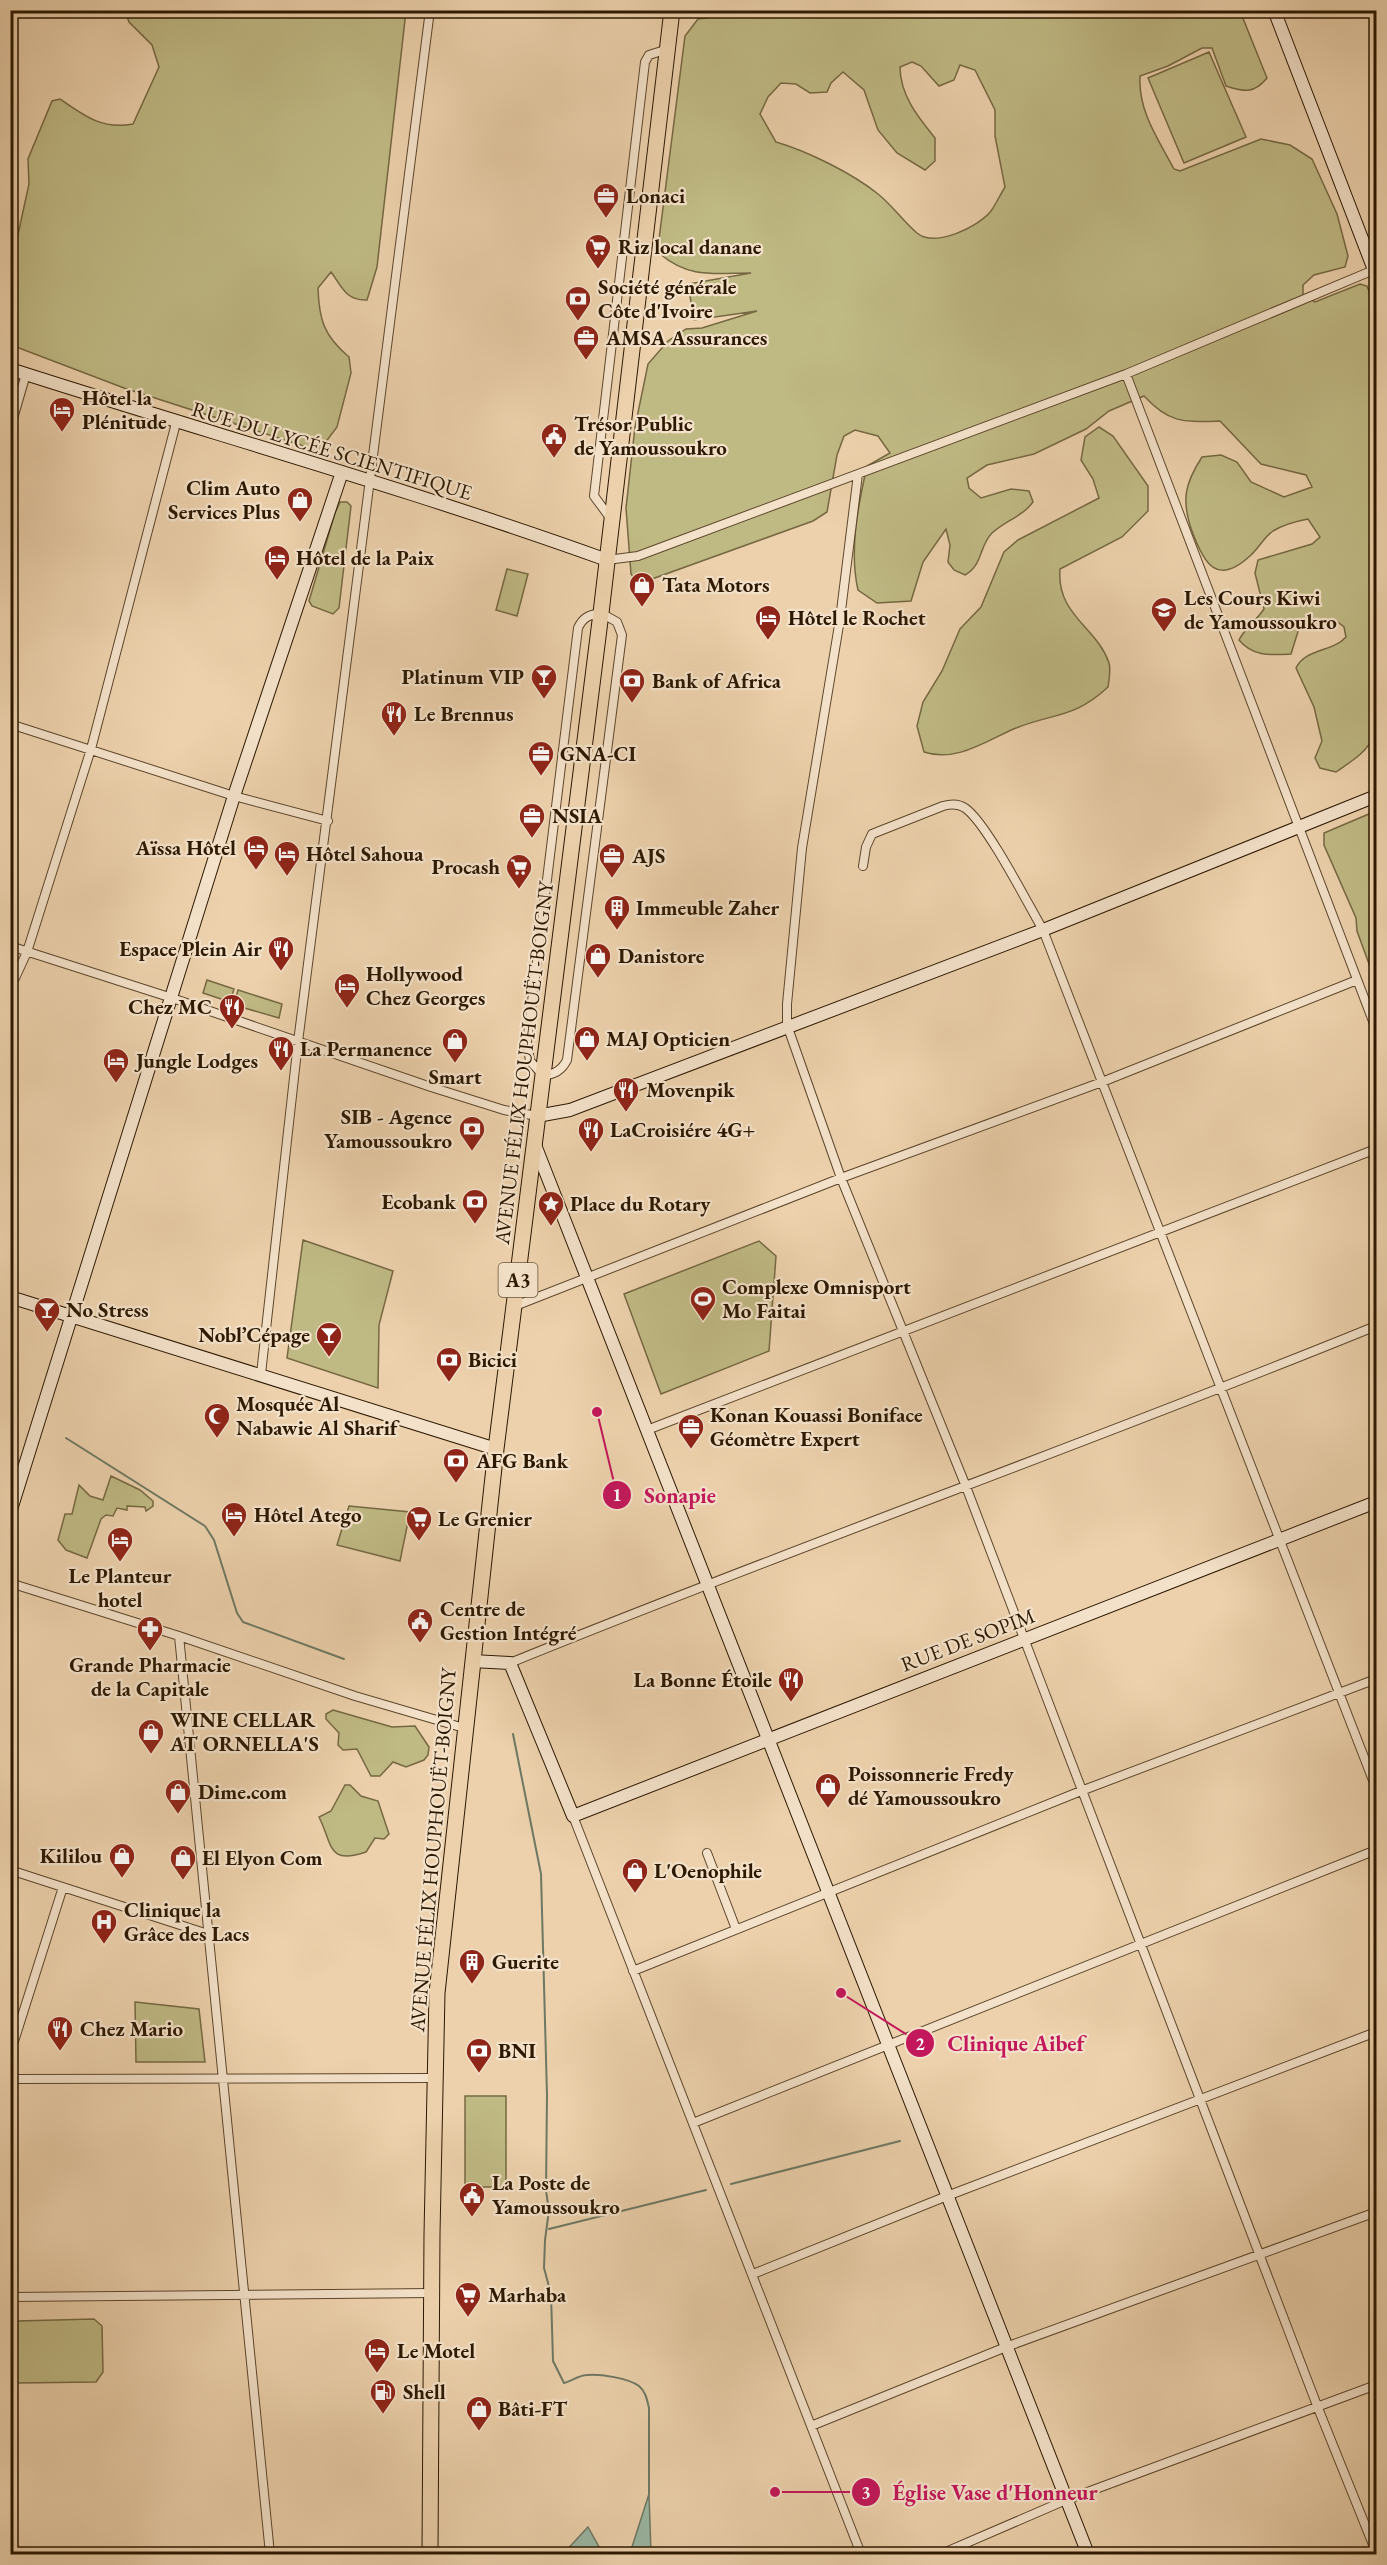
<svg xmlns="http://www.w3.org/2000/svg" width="1387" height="2565" font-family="'EB Garamond',serif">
<rect width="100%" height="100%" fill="#ecd1ac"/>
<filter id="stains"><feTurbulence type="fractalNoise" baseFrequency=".00333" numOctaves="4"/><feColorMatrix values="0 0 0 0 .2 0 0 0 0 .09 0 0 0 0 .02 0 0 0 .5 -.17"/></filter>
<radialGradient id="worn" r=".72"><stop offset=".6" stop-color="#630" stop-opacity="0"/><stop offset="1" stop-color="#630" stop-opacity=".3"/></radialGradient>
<!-- green -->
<path fill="#bfb984" stroke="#766842" stroke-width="1.5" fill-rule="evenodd" d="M731,10L1240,11L1267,78C1254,94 1244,92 1226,86L1212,48H1202L1168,66L1140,76C1138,111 1158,139 1174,169L1180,171L1261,139L1290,145L1312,159L1337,214L1348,256L1345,267L1314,275L1303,285V295L1315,302L1360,284L1367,286L1376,310V710C1369,719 1376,728 1372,738C1368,752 1347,764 1336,772L1320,768L1315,758L1322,741L1314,707L1296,668C1306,648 1333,652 1346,637L1344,627L1335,620L1300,625L1291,654C1271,655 1253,657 1239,640C1245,628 1256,621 1264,609L1255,573L1258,560L1312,544L1320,537L1308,519C1297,521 1283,525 1273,531C1264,537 1259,548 1251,555C1217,587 1204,564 1192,531C1181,500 1185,483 1202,457L1221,455L1237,462L1251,482L1284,497L1312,487L1306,475L1261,464L1220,421C1184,422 1170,424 1144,396L1109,411L1086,429L1034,454L987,465L967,478L969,488L981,498L1011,489L1029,491L1033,502C1022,517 1006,520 992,533C979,546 983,565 965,575L954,570L948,562L950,545L946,529L923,562L911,601L877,603L858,590C849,550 858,506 867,466L890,453L878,436L855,430L844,436L837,455L827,512L813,521L638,584L631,574L626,508L635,427L648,364L668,341L686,329L702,328L757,311L694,320L688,284L751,273C714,273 690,279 660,254L659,239L685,36L698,19L714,17ZM912,62L921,66L939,86L954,80L960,65L975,70L995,110V136L1005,187C1000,195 996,204 991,211C978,227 935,248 917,233C903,221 892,205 878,194C852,173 807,151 776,142L760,114L768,97L781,83L796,84L810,93L827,92L831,83L843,72L864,90L878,130L897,153L925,170L935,161V138C918,117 900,95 900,67Z
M125,11H406L377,267L367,300C346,301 342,287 331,272L318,288C319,320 324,336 349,357L351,373L337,427L319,451L124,388L11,345V256L14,253L29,184L28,159L52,101L60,99C84,116 103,130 133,124L159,67L152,45L129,22Z
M1209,52L1246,137L1184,163L1148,78Z
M1099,427L1113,436L1148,486V511L1122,537L1060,569C1056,615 1097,627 1109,663C1111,670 1109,680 1108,687C1075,718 1054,713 1016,728C987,740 957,763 924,752L917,726L923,702L942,671L960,629L981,607L1004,552L1018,540L1099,498L1093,479L1081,460L1085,437Z
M340,502H347L351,506L339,608L333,614L312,606L309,601L335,513Z
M507,569L528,574L517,616L496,610Z
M1376,811V983L1357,931L1356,918L1324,845V833Z
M207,980L234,989L230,1002L203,993Z
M238,990L282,1004L279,1018L234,1005Z
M303,1240L393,1271L379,1325L378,1388L287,1358Z
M759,1241L776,1256L769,1351L661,1394L624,1294Z
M111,1476L140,1490L153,1501V1506L146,1511L145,1507L127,1506V1510L117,1508L113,1516L106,1515L101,1519L87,1558L66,1550L58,1540L65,1514H72L79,1485L90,1496L103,1500Z
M349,1506L410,1512L400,1561L337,1545Z
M333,1710L392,1727L415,1726L429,1747L428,1755L424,1760L406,1767L393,1762L380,1776H371L357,1749L343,1750L338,1745L339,1733L326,1719V1714Z
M345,1785H350L361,1796L378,1801L389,1834L384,1839L375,1838L366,1852C327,1865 333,1845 319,1817L331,1811Z
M135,2002L199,2009L205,2062H136Z
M465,2096H506V2187H465Z
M94,2319L102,2326L103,2372L96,2382L18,2383L11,2373V2327L17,2321Z"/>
<!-- water -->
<path fill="#9ab8a5" stroke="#6e7863" stroke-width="1.5" d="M649,2494L651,2554H629L631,2550Z
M588,2527L603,2554H563Z"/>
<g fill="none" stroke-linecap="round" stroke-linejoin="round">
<!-- stream -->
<path stroke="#6e7863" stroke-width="2" d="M10,1406L18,1408
M66,1438L205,1526L214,1540L237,1613L243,1622L344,1659
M513,1734L541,1874L547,2095L546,2191L549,2210L545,2240L544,2268L551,2294L553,2361L564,2383C571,2381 580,2375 587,2375C601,2374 628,2378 639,2386C646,2392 647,2400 649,2408V2494
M731,2184L900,2141
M549,2229L706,2190"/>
<!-- street casing -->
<g stroke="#5d462b" stroke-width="10">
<path id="street" d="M1126,374L1376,1029
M10,429L26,374
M858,474L840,619L802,848L787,1004V1025L841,1178L965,1484L1318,2408L1376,2552
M611,519L594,496L645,62L649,55L668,49
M607,560L638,556L1126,374L1376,269
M601,613L617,622L622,635L567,1060C562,1070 554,1075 543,1075L530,1061L527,1042L578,628C583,617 589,615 601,613Z
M10,724L234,796L328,821
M863,866L866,847L872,834L943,806C950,804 958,803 965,808C986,822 1028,904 1043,930L1376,1788
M10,946L172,998L431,1087L504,1110L537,1116
M10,989L27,952L91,749L176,423
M515,1306L841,1178L1102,1082L1357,980
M261,1374L298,1042L430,10
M647,1430L1376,1149
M10,1583L179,1636L355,1696L464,1728
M179,1636L270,2554
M510,1663C797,1546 1089,1443 1376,1326
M573,1816L861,2554
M707,1853L736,1929
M10,1870L208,1934
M633,1971L1081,1791L1376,1679
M10,2054L63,1887
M10,2079L434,2078
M693,2123L1376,1850
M753,2274L947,2196L1376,2032
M10,2297L431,2293
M811,2426L1006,2347L1376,2212
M941,2554L1066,2500L1376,2385"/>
</g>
<!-- secondary casing -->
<g stroke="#2d1800" stroke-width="14">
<path id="secondary" d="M1274,10L1376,275
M10,369C209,433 410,489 607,560
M537,1116L570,1110L1043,930L1376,796
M535,1145L1088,2554
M10,1297L496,1449
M10,1513L234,796L342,472
M472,1661L510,1663L573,1816L1376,1502"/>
</g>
<!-- highway casing -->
<g stroke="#2d1800" stroke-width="17">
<path id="highway" d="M430,2554L432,2234L437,1993L496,1449L601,613L672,10"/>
</g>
<!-- street -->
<use href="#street" stroke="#f3e1c9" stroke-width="8"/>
<!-- secondary -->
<use href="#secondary" stroke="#f3e1c9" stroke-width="12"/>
<!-- highway -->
<use href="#highway" stroke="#ecd1ac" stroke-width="15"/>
</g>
<!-- icons -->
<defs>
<g id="office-pin" transform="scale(1.35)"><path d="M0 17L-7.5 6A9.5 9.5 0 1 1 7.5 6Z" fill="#8f2418" stroke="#f3e1c9"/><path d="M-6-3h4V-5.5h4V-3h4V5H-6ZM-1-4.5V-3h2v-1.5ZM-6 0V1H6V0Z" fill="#fff"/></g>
<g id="supermarket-pin" transform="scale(1.35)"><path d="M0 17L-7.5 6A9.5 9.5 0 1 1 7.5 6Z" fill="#8f2418" stroke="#f3e1c9"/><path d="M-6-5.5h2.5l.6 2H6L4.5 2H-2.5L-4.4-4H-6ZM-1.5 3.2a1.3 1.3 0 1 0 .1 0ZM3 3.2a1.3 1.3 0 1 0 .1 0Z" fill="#fff"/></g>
<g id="bank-pin" transform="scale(1.35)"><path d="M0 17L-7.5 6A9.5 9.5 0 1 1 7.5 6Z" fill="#8f2418" stroke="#f3e1c9"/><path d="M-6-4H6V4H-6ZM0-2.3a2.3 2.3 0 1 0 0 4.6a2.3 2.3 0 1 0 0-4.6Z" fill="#fff"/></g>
<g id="hotel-pin" transform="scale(1.35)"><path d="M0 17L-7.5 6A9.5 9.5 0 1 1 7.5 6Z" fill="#8f2418" stroke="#f3e1c9"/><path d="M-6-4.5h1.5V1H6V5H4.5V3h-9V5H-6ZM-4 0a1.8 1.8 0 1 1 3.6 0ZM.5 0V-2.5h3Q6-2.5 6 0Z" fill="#fff"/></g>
<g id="civic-pin" transform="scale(1.35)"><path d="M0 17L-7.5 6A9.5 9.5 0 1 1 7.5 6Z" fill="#8f2418" stroke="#f3e1c9"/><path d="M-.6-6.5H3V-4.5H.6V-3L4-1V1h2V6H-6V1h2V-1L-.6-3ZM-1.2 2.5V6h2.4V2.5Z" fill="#fff"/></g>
<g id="shop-pin" transform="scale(1.35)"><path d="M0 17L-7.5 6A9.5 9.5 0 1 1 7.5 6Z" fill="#8f2418" stroke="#f3e1c9"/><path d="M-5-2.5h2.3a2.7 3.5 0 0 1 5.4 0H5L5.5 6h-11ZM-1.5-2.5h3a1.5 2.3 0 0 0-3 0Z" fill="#fff"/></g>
<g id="school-pin" transform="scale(1.35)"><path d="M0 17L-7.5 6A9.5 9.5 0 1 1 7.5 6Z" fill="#8f2418" stroke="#f3e1c9"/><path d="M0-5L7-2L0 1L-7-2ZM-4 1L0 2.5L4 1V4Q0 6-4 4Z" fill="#fff"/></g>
<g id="bar-pin" transform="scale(1.35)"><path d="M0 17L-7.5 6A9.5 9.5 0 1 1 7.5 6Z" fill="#8f2418" stroke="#f3e1c9"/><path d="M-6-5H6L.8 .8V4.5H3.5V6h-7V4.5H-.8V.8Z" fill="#fff"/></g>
<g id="restaurant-pin" transform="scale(1.35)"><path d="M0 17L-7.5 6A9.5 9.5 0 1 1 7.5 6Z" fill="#8f2418" stroke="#f3e1c9"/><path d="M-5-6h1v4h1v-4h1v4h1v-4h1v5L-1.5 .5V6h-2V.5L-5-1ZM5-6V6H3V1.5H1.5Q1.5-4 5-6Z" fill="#fff"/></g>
<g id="building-pin" transform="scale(1.35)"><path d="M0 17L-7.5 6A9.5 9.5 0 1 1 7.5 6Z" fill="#8f2418" stroke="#f3e1c9"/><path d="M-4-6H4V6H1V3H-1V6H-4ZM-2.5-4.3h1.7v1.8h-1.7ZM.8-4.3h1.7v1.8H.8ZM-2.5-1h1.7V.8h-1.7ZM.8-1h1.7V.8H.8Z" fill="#fff"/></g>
<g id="sight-pin" transform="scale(1.35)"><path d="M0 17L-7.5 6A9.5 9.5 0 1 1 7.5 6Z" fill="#8f2418" stroke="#f3e1c9"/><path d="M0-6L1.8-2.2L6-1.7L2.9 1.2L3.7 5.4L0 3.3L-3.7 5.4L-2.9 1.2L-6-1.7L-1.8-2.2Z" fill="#fff"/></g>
<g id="stadium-pin" transform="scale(1.35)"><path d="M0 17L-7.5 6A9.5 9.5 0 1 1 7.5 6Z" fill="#8f2418" stroke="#f3e1c9"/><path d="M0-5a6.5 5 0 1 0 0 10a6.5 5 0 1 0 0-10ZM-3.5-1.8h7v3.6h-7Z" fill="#fff"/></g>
<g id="mosque-pin" transform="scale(1.35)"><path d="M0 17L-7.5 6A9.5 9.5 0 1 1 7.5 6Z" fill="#8f2418" stroke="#f3e1c9"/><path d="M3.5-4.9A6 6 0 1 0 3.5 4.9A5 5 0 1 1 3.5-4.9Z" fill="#fff"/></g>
<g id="pharmacy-pin" transform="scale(1.35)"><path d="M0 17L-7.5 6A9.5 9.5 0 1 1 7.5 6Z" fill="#8f2418" stroke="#f3e1c9"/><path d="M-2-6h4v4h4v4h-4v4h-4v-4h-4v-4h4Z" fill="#fff"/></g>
<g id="hospital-pin" transform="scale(1.35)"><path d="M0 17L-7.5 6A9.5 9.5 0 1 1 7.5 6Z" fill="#8f2418" stroke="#f3e1c9"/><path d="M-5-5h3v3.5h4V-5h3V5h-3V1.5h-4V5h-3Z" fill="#fff"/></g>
<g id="fuel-pin" transform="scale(1.35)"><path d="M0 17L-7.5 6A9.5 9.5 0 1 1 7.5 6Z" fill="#8f2418" stroke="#f3e1c9"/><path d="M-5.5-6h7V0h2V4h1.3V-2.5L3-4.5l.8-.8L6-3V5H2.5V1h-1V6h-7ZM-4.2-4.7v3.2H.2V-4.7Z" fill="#fff"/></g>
</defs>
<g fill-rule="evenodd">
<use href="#office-pin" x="606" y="196"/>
<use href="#supermarket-pin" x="598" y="247"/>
<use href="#bank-pin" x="578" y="299"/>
<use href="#office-pin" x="586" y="338"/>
<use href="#hotel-pin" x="62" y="410"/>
<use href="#civic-pin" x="554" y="436"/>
<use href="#shop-pin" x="300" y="500"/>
<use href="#hotel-pin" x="277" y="558"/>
<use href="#shop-pin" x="642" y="585"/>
<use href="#school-pin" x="1164" y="610"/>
<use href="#hotel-pin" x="768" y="618"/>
<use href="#bar-pin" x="544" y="677"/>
<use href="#bank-pin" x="632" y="681"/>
<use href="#restaurant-pin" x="394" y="714"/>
<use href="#office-pin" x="541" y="754"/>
<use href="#office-pin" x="532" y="816"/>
<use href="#hotel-pin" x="256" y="848"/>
<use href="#hotel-pin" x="287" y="854"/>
<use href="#office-pin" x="612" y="856"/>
<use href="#supermarket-pin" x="519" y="867"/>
<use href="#building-pin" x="617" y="908"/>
<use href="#restaurant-pin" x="281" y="949"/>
<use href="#shop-pin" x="598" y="956"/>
<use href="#hotel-pin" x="347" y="986"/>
<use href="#restaurant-pin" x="232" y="1007"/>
<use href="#shop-pin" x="587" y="1039"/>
<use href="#shop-pin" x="455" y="1041"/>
<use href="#restaurant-pin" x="281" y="1049"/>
<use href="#hotel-pin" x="116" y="1061"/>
<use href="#restaurant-pin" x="626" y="1090"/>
<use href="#bank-pin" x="472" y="1129"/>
<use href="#restaurant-pin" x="591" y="1130"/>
<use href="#bank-pin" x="475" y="1202"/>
<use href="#sight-pin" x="551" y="1204"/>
<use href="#stadium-pin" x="703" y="1299"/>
<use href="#bar-pin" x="47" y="1310"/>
<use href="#bar-pin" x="329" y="1335"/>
<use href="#bank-pin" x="449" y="1360"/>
<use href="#mosque-pin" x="217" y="1416"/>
<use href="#office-pin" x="691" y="1427"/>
<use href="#bank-pin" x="456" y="1461"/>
<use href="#hotel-pin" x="234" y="1515"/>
<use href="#supermarket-pin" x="419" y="1519"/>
<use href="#hotel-pin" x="120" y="1540"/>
<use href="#civic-pin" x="420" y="1621"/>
<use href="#pharmacy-pin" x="150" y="1629"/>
<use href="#restaurant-pin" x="791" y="1680"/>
<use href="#shop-pin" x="151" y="1732"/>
<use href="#shop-pin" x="828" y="1786"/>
<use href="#shop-pin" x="178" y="1792"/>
<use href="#shop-pin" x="122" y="1856"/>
<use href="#shop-pin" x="183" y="1858"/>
<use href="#shop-pin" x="635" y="1871"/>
<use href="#hospital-pin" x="104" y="1922"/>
<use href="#building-pin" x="472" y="1962"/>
<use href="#restaurant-pin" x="60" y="2029"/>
<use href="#bank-pin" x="479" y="2051"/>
<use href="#civic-pin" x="472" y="2195"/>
<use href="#supermarket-pin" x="468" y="2295"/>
<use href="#hotel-pin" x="377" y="2351"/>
<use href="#fuel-pin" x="383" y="2392"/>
<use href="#shop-pin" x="479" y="2409"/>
</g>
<g text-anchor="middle" stroke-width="4.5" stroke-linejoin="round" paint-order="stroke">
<!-- shield labels -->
<rect fill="#f3e1c9" stroke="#68543c" stroke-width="1.5" x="498.5" y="1263" width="39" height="34" rx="4.5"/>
<g font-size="20" font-weight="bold" fill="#2d1800">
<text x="518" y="1287">A3</text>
</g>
<!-- poi labels -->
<g font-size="21" font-weight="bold" fill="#2d1800" stroke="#f3e1c9" text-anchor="start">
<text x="626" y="203">Lonaci</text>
<text x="618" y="254">Riz local danane</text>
<text x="598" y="294">Société générale<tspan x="598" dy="24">Côte d'Ivoire</tspan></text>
<text x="606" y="345">AMSA Assurances</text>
<text x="82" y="405">Hôtel la<tspan x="82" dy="24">Plénitude</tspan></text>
<text x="574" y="431">Trésor Public<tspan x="574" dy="24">de Yamoussoukro</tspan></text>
<text x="280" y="495" text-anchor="end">Clim Auto<tspan x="280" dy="24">Services Plus</tspan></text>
<text x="296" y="565">Hôtel de la Paix</text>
<text x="662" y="592">Tata Motors</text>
<text x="1184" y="605">Les Cours Kiwi<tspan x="1184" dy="24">de Yamoussoukro</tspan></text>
<text x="788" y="625">Hôtel le Rochet</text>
<text x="524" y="684" text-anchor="end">Platinum VIP</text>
<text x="652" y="688">Bank of Africa</text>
<text x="414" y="721">Le Brennus</text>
<text x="560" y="761">GNA-CI</text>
<text x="552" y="823">NSIA</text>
<text x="236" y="855" text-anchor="end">Aïssa Hôtel</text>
<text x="306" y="861">Hôtel Sahoua</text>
<text x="632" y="863">AJS</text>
<text x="500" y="874" text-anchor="end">Procash</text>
<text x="636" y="915">Immeuble Zaher</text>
<text x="262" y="956" text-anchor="end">Espace Plein Air</text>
<text x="618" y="963">Danistore</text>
<text x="366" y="981">Hollywood<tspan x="366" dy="24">Chez Georges</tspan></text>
<text x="212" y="1014" text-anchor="end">Chez MC</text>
<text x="606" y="1046">MAJ Opticien</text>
<text x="300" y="1056">La Permanence</text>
<text x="136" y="1068">Jungle Lodges</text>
<text x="455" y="1084" text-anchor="middle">Smart</text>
<text x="646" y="1097">Movenpik</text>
<text x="452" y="1124" text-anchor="end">SIB - Agence<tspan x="452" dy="24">Yamoussoukro</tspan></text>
<text x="610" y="1137">LaCroisiére 4G+</text>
<text x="456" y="1209" text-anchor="end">Ecobank</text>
<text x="570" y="1211">Place du Rotary</text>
<text x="722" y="1294">Complexe Omnisport<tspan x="722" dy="24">Mo Faitai</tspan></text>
<text x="66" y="1317">No Stress</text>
<text x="310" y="1342" text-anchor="end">Nobl’Cépage</text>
<text x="468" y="1367">Bicici</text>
<text x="236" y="1411">Mosquée Al<tspan x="236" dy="24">Nabawie Al Sharif</tspan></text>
<text x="710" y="1422">Konan Kouassi Boniface<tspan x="710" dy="24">Géomètre Expert</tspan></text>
<text x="476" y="1468">AFG Bank</text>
<text x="254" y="1522">Hôtel Atego</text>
<text x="438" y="1526">Le Grenier</text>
<text x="120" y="1583" text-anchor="middle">Le Planteur<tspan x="120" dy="24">hotel</tspan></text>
<text x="440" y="1616">Centre de<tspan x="440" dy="24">Gestion Intégré</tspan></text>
<text x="150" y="1672" text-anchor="middle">Grande Pharmacie<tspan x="150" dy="24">de la Capitale</tspan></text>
<text x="772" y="1687" text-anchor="end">La Bonne Étoile</text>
<text x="170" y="1727">WINE CELLAR<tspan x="170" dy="24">AT ORNELLA'S</tspan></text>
<text x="848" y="1781">Poissonnerie Fredy<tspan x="848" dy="24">dé Yamoussoukro</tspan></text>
<text x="198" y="1799">Dime.com</text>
<text x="102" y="1863" text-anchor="end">Kililou</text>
<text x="202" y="1865">El Elyon Com</text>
<text x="654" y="1878">L'Oenophile</text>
<text x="124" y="1917">Clinique la<tspan x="124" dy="24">Grâce des Lacs</tspan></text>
<text x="492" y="1969">Guerite</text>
<text x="80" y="2036">Chez Mario</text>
<text x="498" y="2058">BNI</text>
<text x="492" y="2190">La Poste de<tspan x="492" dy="24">Yamoussoukro</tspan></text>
<text x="488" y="2302">Marhaba</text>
<text x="397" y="2358">Le Motel</text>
<text x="403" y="2399">Shell</text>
<text x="498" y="2416">Bâti-FT</text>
</g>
<!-- street labels -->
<g font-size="21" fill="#2d1800" stroke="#f3e1c9">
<text transform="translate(332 451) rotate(17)" y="7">RUE DU LYCÉE SCIENTIFIQUE</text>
<text transform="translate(524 1063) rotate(-83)" y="7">AVENUE FÉLIX HOUPHOUËT-BOIGNY</text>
<text transform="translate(968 1640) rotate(-21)" y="7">RUE DE SOPIM</text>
<text transform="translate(433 1850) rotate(-85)" y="7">AVENUE FÉLIX HOUPHOUËT-BOIGNY</text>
</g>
</g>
<!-- callouts -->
<path fill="none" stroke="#c2185b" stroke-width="2" d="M597 1412L617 1495M841 1993L920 2043M775 2492L866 2492"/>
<g fill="#c2185b" stroke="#f3e1c9" stroke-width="2">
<circle cx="597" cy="1412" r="6"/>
<circle cx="841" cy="1993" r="6"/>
<circle cx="775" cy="2492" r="6"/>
<circle cx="617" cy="1495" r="15"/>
<circle cx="920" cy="2043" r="15"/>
<circle cx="866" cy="2492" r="15"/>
</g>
<g font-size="18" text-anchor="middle" font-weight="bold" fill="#fff">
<text x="617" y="1501">1</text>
<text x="920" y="2050">2</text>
<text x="866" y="2499">3</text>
</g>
<g font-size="22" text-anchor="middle" font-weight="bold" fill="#c2185b" stroke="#f3e1c9" stroke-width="4.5" stroke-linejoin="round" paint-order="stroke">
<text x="680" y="1503">Sonapie</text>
<text x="1016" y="2051">Clinique Aibef</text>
<text x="995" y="2500">Église Vase d'Honneur</text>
</g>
<!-- margin -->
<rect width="1387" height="2565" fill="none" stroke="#ecd1ac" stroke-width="36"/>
<rect x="12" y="12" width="1363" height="2541" fill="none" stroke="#2d1800" stroke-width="3"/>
<rect x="18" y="18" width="1351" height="2529" fill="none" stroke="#2d1800" stroke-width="1.5"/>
<rect width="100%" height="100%" filter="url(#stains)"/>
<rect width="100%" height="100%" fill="url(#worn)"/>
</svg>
